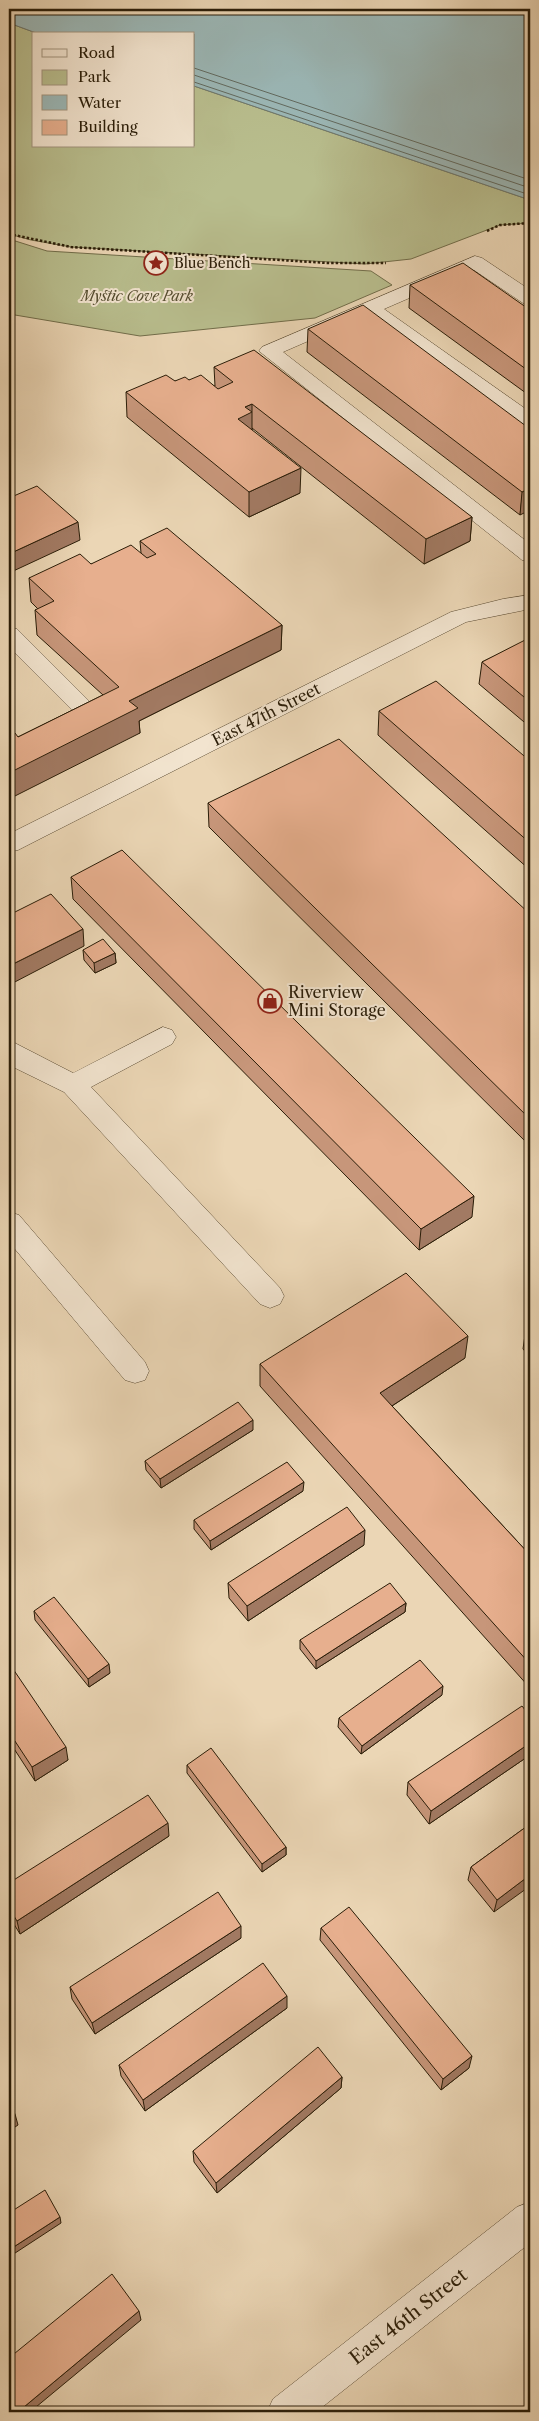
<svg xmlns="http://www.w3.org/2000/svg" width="539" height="2421" font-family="'Libre Caslon Text',serif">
<rect width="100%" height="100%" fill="#ebd6b5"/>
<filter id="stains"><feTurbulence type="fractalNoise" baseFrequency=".004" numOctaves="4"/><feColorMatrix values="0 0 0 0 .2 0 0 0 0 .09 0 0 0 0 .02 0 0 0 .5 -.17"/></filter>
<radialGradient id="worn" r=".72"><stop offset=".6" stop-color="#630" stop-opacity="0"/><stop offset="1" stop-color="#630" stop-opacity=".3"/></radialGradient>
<!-- green -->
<path fill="#b8bd8d" stroke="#716d4a" d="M9,23L39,34H34V146H194V86L530,200V223L500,225L411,259L365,264L71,247L31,240L9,234Z
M9,239L47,251L371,271L392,285L315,318L140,336L9,314Z"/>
<!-- water -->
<path fill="#9bb7b6" stroke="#6e7970" d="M9,9H530V200L194,86V34H39L9,23Z"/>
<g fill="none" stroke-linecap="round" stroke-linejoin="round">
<!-- shore -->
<path stroke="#626a5f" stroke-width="1" d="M194,68L530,180
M194,75L530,188
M194,82L530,195"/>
<!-- lane casing -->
<g stroke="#5a4b33" stroke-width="1">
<path id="lane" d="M475,256L482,258L530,290V305L523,303L474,270L384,309L530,412V427L523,425L368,315L283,352L530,544V562L522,560L259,351L262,347Z
M9,627L17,629L101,713L97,718L9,761V743L73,711L9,647Z
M163,1027L172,1030L176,1037L172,1044L91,1087L280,1288L284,1296L280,1304L270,1308L260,1304L64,1092L9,1065V1040L73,1073Z
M9,1212L19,1215L145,1362L149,1371L145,1380L135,1383L125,1380L9,1242Z"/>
</g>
<!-- street casing -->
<g stroke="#5a4b33" stroke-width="1">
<path id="street" d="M530,595V609L466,622L18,850L9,852V834L451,612L503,599Z
M530,2202V2243L316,2412H267L273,2399L517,2207Z"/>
</g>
<!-- path -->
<path stroke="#2a1d08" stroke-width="2.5" stroke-dasharray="2.5 2" stroke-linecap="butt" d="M487,231L500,225L530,223
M9,234L71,247L328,263H386"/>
<!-- lane -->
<use href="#lane" fill="#f2e4cf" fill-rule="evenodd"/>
<!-- street -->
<use href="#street" fill="#f2e4cf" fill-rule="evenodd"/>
</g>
<!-- wall -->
<path fill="#c7967a" stroke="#2a1d08" d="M410,285L530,310V396L409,308Z
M308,329L530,429L520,515L307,352Z
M214,367L472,517L470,541L424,564L252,428V430L300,493L249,517L127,417L126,392L175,381L189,380L215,386Z
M140,541L282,625L281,650L139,721L140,733L18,737L103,695L37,635L35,610L38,609L31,602L29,578L141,553Z
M530,639V727L479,684L482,662Z
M379,711L530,761V870L378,735Z
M208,803L530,914V1146L209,827Z
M71,877L472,1217L419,1250L73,899Z
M83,950L115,953L116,963L95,973L84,960Z
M530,1325V1357L523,1349L526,1328Z
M465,1358L392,1406L530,1555V1688L260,1386V1364Z
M253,1430L161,1488L146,1470L145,1461Z
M303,1491L211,1550L194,1529V1520Z
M364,1545L248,1621L229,1598L228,1583Z
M406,1603L405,1612L316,1669L300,1649V1640Z
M34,1611L110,1673L89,1687L35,1620Z
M9,1663L68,1760L35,1781L9,1741Z
M442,1695L361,1754L338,1727L339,1718Z
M530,1716V1755L429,1824L407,1795L408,1782Z
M187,1765L286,1847V1855L262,1872L187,1773Z
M530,1824L494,1912L468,1880L471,1867Z
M169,1836L20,1934L9,1916V1883Z
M321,1928L469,2068L441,2090L320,1940Z
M241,1938L95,2034L72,1999L70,1987Z
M287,2008L145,2111L121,2076L119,2065Z
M342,2077L341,2088L217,2193L194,2162L193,2151Z"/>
<!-- shaded-wall -->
<path fill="#a27a63" stroke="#2a1d08" d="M252,404V437L238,419L245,407Z
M301,468L300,493L249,517V492Z
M530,488V510L520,515L522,492Z
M472,517L470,541L424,564L426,539Z
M78,522L80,540L9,573V554Z
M282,625L281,650L139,721L140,733L9,799V773L129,701Z
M83,929L84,946L9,985V966Z
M115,953L116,963L95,973L94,963Z
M474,1196L472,1217L419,1250L421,1229Z
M468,1336L465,1358L378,1415L380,1393Z
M253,1420V1430L161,1488L160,1479Z
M304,1482L303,1491L211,1550L210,1541Z
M365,1530L364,1545L248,1621L247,1606Z
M406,1603L405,1612L316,1669V1661Z
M109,1664L110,1673L89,1687L88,1679Z
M443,1686L442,1695L361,1754L362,1746Z
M530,1743V1755L429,1824L431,1811Z
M66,1747L68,1760L35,1781L32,1767Z
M168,1823L169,1836L20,1934L17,1921Z
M286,1847V1855L262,1872V1864Z
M530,1875V1886L494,1912L497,1900Z
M241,1926V1938L95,2034L92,2023Z
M287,1996V2008L145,2111L143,2100Z
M472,2056L469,2068L441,2090L443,2079Z
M342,2077L341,2088L217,2193L216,2183Z
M15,2114L18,2125L9,2131V2118Z
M60,2217L61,2223L9,2257V2250Z
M139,2311L141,2320L30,2412H18Z"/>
<!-- building -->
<path fill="#e7af8e" stroke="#2a1d08" d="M463,263L530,310V372L410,285Z
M363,305L530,429V488L522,492L308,329Z
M254,350L472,517L426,539L252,404L245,407L252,412L238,419L301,468L249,492L126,392L166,375L175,381L185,377L189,380L201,375L218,389L233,382L214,367Z
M37,486L78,522L9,554V498Z
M167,528L282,625L129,701L138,708L9,773V736L15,733L18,737L119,687L35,610L54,601L29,578L80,554L91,564L131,545L147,558L156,554L140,541Z
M529,638L530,639V702L482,662Z
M436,681L530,761V843L379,711Z
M339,739L530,914V1119L208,803Z
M122,850L474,1196L421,1229L71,877Z
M51,894L83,929L9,966V915Z
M103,939L115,953L94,963L83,950Z
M406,1273L468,1336L380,1393L530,1555V1664L260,1364Z
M530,1325V1332L526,1328Z
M238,1402L253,1420L160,1479L145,1461Z
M287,1462L304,1482L210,1541L194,1520Z
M347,1507L365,1530L247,1606L228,1583Z
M390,1583L406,1603L316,1661L300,1640Z
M54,1597L109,1664L88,1679L34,1611Z
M420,1660L443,1686L362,1746L339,1718Z
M9,1663L66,1747L32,1767L9,1732Z
M522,1706L530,1716V1743L431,1811L408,1782Z
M211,1748L286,1847L262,1864L187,1765Z
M148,1795L168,1823L17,1921L9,1908V1883Z
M530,1824V1875L497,1900L471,1867Z
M218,1892L241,1926L92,2023L70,1987Z
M349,1907L472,2056L443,2079L321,1928Z
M263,1963L287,1996L143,2100L119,2065Z
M318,2047L342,2077L216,2183L193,2151Z
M9,2104L15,2114L9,2118Z
M45,2190L60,2217L9,2250V2213Z
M112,2274L139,2311L18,2412H9V2358Z"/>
<!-- icons -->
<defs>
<g id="sight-ring" transform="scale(1.25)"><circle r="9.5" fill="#f2e4cf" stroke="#8f2418" stroke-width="1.5"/><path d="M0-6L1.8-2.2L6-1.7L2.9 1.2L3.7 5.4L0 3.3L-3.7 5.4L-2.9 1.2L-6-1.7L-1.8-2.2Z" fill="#8f2418"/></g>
<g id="shop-ring" transform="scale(1.25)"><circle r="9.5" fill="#f2e4cf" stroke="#8f2418" stroke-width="1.5"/><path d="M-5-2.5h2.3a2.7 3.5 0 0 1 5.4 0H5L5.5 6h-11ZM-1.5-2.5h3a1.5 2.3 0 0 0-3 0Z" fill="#8f2418"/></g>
</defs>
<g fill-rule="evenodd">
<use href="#sight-ring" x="156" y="263"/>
<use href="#shop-ring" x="270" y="1001"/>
</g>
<g text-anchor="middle" stroke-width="4" stroke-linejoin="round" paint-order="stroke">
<!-- far-poi labels -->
<g font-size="14" fill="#2a1d08" stroke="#f2e4cf" text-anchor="start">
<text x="174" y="268">Blue Bench</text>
</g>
<!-- far-park labels -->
<g font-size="14" font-style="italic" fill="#554d30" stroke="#f2e4cf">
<text x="137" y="301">Mystic Cove Park</text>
</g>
<!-- street labels -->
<g font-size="16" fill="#2a1d08" stroke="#f2e4cf">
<text transform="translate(266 714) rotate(-27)" y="6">East 47th Street</text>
</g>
<!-- poi labels -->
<g font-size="16" fill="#2a1d08" stroke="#f2e4cf" text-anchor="start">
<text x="288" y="998">Riverview<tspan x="288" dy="18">Mini Storage</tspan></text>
</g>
<!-- near-street labels -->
<g font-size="19" fill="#2a1d08" stroke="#f2e4cf">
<text transform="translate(408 2316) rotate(-38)" y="7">East 46th Street</text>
</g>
</g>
<!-- margin -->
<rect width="539" height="2421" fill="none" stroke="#ebd6b5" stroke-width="30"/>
<rect x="10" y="10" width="519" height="2401" fill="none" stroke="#2a1d08" stroke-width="2.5"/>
<rect x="15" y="15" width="509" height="2391" fill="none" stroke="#2a1d08"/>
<!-- legend -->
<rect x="32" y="32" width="162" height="115" fill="#f2e4cf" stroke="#a2947f"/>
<rect x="42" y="49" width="25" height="8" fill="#f2e4cf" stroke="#a2947f"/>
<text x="78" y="58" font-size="15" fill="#2a1d08">Road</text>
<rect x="42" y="70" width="25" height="15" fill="#b8bd8d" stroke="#a2947f"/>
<text x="78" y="82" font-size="15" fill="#2a1d08">Park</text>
<rect x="42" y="95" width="25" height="15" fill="#9bb7b6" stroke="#a2947f"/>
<text x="78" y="108" font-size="15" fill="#2a1d08">Water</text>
<rect x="42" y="120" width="25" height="15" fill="#e7af8e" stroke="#a2947f"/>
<text x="78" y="132" font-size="15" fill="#2a1d08">Building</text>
<rect width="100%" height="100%" filter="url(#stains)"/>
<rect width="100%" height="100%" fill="url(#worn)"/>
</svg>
